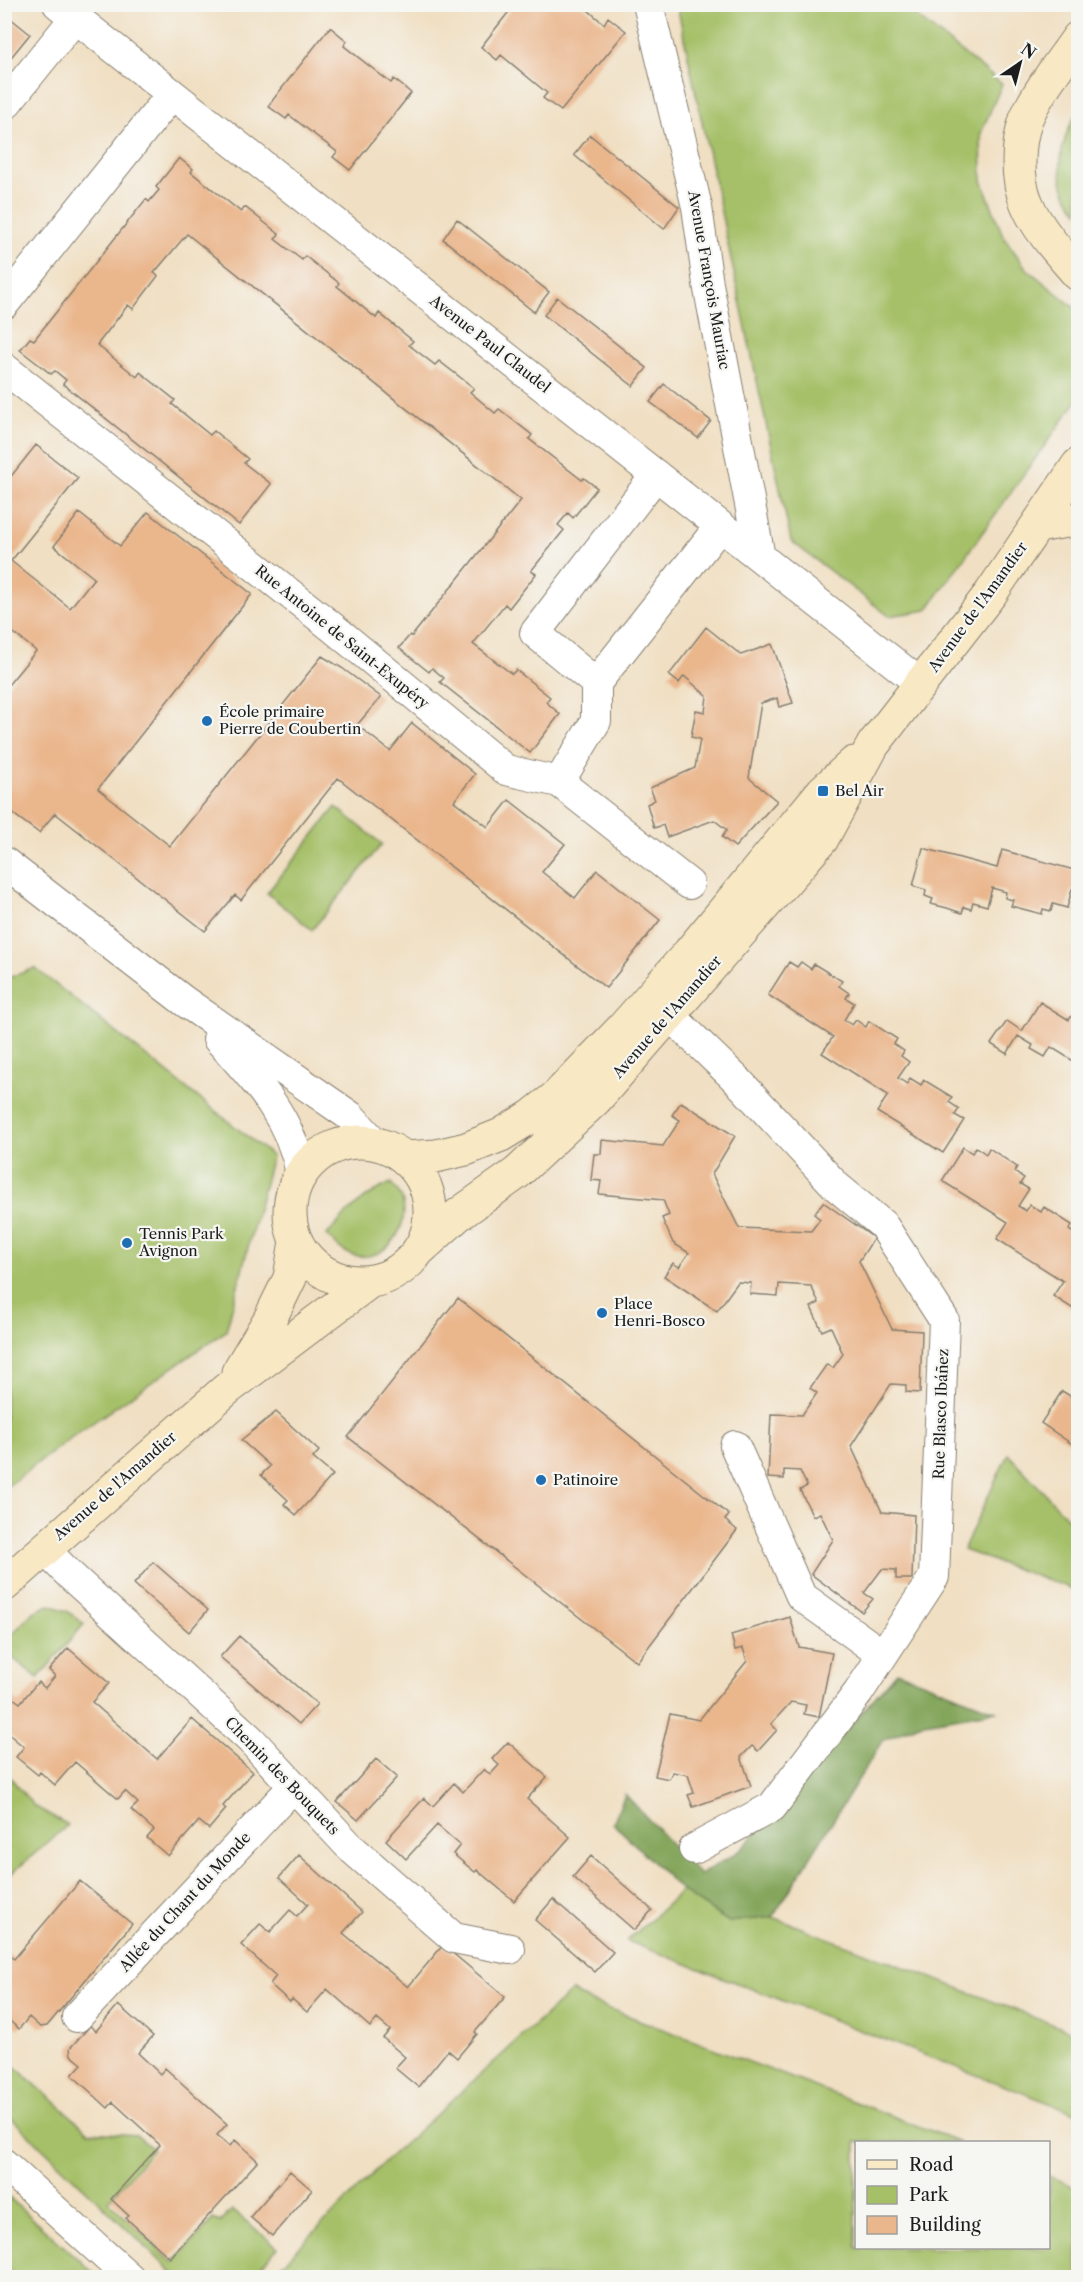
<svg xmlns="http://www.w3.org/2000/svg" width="1083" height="2282" font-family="'Libre Caslon Text',serif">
<rect width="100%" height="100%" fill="#f6f6f2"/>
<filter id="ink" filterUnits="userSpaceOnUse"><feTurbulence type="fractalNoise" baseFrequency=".0167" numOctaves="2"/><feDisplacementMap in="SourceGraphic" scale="12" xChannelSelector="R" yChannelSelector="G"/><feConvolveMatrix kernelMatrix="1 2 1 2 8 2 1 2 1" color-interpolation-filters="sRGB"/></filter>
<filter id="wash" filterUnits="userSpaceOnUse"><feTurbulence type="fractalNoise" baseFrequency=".008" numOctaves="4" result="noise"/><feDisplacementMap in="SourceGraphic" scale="24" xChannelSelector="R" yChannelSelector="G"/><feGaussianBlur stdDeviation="1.35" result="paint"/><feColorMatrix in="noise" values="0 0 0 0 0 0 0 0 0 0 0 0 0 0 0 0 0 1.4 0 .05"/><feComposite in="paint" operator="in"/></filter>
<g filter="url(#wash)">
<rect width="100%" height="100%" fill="#f0dfc2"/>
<!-- green -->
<path fill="#a5c067" stroke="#606e42" stroke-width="1.5" d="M677,5H902L1002,84L981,133L982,180L1003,236L1026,268L1076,309L1078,319V399L927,610L889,616L791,541Z
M1078,111V211C1051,183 1059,141 1078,111Z
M336,807L382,844L312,930L267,893Z
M35,968L272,1156L226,1331L69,1439L5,1488V979Z
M391,1183C395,1188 400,1193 402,1199C411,1228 385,1264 353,1255C342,1252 334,1243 327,1235C346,1213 364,1195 391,1183Z
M1008,1454L1078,1529V1591L963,1550Z
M49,1605L67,1611L84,1624L38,1678L5,1652V1642L33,1612Z
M5,1771L34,1806L68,1825L5,1879Z
M682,1891L729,1922L773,1917L1078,2034V2114L627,1941Z
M572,1991L589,2001L960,2142H856V2248H1048L1049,2176L1078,2188V2277H269L394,2153Z
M4,2057L89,2132L136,2135L153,2149L108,2201L173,2263L213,2219L220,2222L232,2210L278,2247L251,2277H177L5,2112Z
M4,2194H5L98,2277H17L4,2267Z"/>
<!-- forest -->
<path fill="#84a65c" stroke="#50613c" stroke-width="1.5" d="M897,1672L996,1711L919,1724L883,1740L773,1917L729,1922L682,1891L613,1823L625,1794L700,1875L741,1850Z"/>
<g id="blocks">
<!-- building -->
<path fill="#eab68c" d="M515,4H581L604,24L608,17L626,31L561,111L543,98L547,93L501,55L497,60L481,47Z
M4,13L30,34L4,66Z
M330,27L347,41L344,46L391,83L394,79L411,93L350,170L333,157L337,152L289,115L286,119L268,106Z
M590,135L679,207L664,229L574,155Z
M179,158L193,169L191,172L241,212L245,207L279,234L275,239L302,260L305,256L339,283L337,286L376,318L379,313L413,341L409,345L435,365L439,361L474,388L470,392L495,413L499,409L532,435L529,439L582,480L584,478L597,488L573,518L568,513L558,525L564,530L531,571L536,574L509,608L505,604L473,644L512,674L516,670L550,697L546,702L560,714L530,753L440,682L444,678L432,668L429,672L399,648L410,635L412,636L521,500L187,234L154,273L158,276L133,309L128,305L97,345L137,377L140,372L175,400L172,404L210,435L214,431L248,459L244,463L271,484L239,525L63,384L66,380L55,371L51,374L20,350L30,338L34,340L146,199L149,202L159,190L156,187Z
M457,219L549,292L534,312L443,239Z
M557,297L647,368L633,386L544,315Z
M664,384L711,421L698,438L650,402Z
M36,445L78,478L11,561L70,608L94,578L54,546L79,513L120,546L148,512L252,594L98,789L170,846L322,656L342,668L381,697L357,725L390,751L412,723L475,774L454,801L488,827L509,800L565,844L542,872L575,898L597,870L660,920L606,988L338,778L241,900L235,895L205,931L55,813L39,833L4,807V690L36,651L4,625V485Z
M706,627L741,655L772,644L793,703L779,707L777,698L761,703L749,778L777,801L735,847L722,837L727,830L714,820L667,837L663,825L654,828L647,804L655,800L650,788L695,768L700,739L691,737L696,710L705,712L707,696L684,676L679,683L669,675Z
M923,848L997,868L1002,850L1078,871V891L1072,889L1067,908L1053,904L1051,911L1043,909L1042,914L1011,906L1013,900L1005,898L1006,892L992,888L987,906L973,902L971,909L964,907L962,913L947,908L931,904L933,899L925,896L926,890L913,886Z
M789,962L797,967L801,962L811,969L814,964L842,981L839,986L849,993L846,998L854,1003L844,1020L852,1025L856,1020L866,1027L869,1021L897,1039L894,1044L904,1051L901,1056L909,1062L898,1078L907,1084L910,1078L921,1085L924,1080L952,1097L949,1102L959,1109L955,1115L964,1120L943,1153L877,1112L888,1095L822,1053L833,1037L768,995Z
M1040,1002L1069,1020L1073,1014L1078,1018V1064L1051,1047L1045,1057L1031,1049L1033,1045L1018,1036L1007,1054L991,1044L1007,1021L1022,1031Z
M681,1102L735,1136L712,1174L739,1228L811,1231L820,1219L814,1214L823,1202L874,1238L859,1261L892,1329L922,1331L920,1393L906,1392V1385L891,1384L851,1446L882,1512L914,1515L912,1579H896V1570L882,1569L864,1593L873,1599L862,1612L811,1574L833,1540L820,1513L813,1516L800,1490L807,1486L800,1471L784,1470V1479L768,1478L771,1414L802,1415L817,1393L810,1388L827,1364L833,1368L843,1354L831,1327L822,1331L811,1307L819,1303L811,1286L779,1284L778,1296L750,1294L751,1283L738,1282L717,1311L664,1276L673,1263L679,1267L689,1253L673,1243L662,1218L669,1215L663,1200L599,1194L601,1181L591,1180L594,1154H601L602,1140L663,1146L680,1120L672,1115Z
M963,1147L972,1153L976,1147L986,1154L989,1148L1017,1167L1014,1172L1024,1178L1020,1184L1029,1189L1018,1206L1026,1211L1030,1205L1041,1212L1044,1207L1072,1225L1069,1230L1078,1236L1075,1242L1078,1244V1255L1073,1263L1078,1267V1312L1053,1296L1063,1281L997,1239L1008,1222L942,1181Z
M458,1298L729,1515L725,1520L737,1530L637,1662L348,1437Z
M1062,1391L1075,1399L1078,1393V1448L1041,1423Z
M276,1412L319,1451L313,1458L333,1475L296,1515L284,1504L288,1500L261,1475L270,1466L241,1440Z
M153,1562L208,1610L189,1632L134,1584Z
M790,1617L799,1647L832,1653L819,1717L804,1714L806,1705L791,1702L771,1724L777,1730L758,1751L752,1746L741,1757L751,1786L693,1807L688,1795L694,1793L688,1775L673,1772L669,1779L655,1776L670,1714L699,1720L747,1661L743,1648L735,1650L731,1635Z
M239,1636L317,1704L299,1724L220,1657Z
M68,1648L109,1683L92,1702L157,1759L192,1719L253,1772L223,1806L226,1809L209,1829L199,1821L168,1856L147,1838L154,1830L131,1810L138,1803L125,1791L118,1799L75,1762L55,1785L40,1772L38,1775L16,1757L24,1747L4,1730V1700L9,1695L20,1703L38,1682L45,1688L55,1676L49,1670Z
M508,1742L547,1777L527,1799L570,1837L514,1901L477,1870L475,1872L453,1854L460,1845L437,1825L406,1859L386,1840L424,1798L433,1806L454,1783L463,1792L484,1769L490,1775L499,1765L492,1759Z
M376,1759L397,1777L358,1820L337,1802Z
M299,1855L362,1912L343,1933L408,1987L443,1945L505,1997L475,2032L477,2034L457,2058L448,2050L418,2087L395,2068L405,2057L383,2038L390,2030L377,2019L370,2027L327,1989L307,2012L292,1999L290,2002L270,1984L276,1976L241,1945L260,1924L270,1932L290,1910L297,1916L308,1904L279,1878Z
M591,1856L652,1910L634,1930L573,1877Z
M80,1881L132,1924L47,2026L40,2027L29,2017L19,2029L4,2016V1951L14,1959Z
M553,1899L613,1952L595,1972L535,1920Z
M118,2005L153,2036L138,2053L160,2074L165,2068L227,2124L217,2135L230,2146L235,2140L258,2161L170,2258L126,2218L129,2216L111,2199L160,2145L113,2102L108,2108L72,2075L82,2064L71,2055L70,2048L90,2026L96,2031Z
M290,2171L312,2190L272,2236L250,2217Z"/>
</g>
</g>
<g filter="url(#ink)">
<use href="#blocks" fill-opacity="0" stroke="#867e6f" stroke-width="1.5"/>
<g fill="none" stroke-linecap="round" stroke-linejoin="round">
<!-- street casing -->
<g stroke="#867e6f" stroke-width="32">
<path id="street" d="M58,4L921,684
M648,4L697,207L708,284L760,557
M4,106L75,18
M4,304L172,94
M4,368L332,627L506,770L559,782L689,884
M656,475L535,633L596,683L720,526
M559,782L596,721V683
M4,862L184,1001L350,1116L375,1143
M652,998L739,1082L836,1186L883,1225L944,1320L934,1577L858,1693L772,1807L694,1849
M218,1039C256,1081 290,1116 301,1173
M735,1446L801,1596L883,1655
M44,1549L71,1576L251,1740L351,1848L454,1938L510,1949
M77,2017L293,1787
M4,2164L130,2278"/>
</g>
<!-- secondary casing -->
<g stroke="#867e6f" stroke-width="35">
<path id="secondary" d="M1078,38C1062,61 1037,92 1026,119C1017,145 1016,179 1027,204C1038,230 1060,253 1078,274
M1038,526L1078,519
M290 1212a70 70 0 1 1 140 0a70 70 0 1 1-140 0Z
M405,1158L436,1156L466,1149L501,1135L532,1116L556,1097L622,1029L689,953L823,791L854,763
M418,1251L458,1215L517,1173L596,1099L822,839L873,745L991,593L1078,465
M238,1372L270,1319L290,1278L296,1241
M4,1585L227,1389L369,1282"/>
</g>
<!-- street -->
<use href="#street" stroke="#fff" stroke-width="30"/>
<!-- secondary -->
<use href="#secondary" stroke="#f8e8c3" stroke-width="33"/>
</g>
</g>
<!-- markers -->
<g fill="#1f6fb2" stroke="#f6f6f2" stroke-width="2">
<circle cx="207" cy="721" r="6"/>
<rect x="817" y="785" width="12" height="12" rx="3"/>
<circle cx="127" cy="1243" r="6"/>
<circle cx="602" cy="1313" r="6"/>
<circle cx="541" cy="1480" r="6"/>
</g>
<g text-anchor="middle" stroke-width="4.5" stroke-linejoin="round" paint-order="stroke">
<!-- street labels -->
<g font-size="15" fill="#1c1c1c" stroke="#f6f6f2">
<text transform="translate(709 280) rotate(80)" y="5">Avenue François Mauriac</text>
<text transform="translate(490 344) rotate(38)" y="5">Avenue Paul Claudel</text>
<text transform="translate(978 607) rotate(-54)" y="5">Avenue de l'Amandier</text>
<text transform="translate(342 637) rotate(39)" y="5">Rue Antoine de Saint-Exupéry</text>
<text transform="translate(667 1017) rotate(-49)" y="5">Avenue de l'Amandier</text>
<text transform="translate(941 1414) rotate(-88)" y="5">Rue Blasco Ibáñez</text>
<text transform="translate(115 1486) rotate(-41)" y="5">Avenue de l'Amandier</text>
<text transform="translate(282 1776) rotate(46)" y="5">Chemin des Bouquets</text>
<text transform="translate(185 1902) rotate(-47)" y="5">Allée du Chant du Monde</text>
</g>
<!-- poi labels -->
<g font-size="15" fill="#1c1c1c" stroke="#f6f6f2" text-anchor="start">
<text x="219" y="717">École primaire<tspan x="219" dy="17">Pierre de Coubertin</tspan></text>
<text x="835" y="796">Bel Air</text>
<text x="139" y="1239">Tennis Park<tspan x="139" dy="17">Avignon</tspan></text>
<text x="614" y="1309">Place<tspan x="614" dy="17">Henri-Bosco</tspan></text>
<text x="553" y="1485">Patinoire</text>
</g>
</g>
<!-- margin -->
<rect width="1083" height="2282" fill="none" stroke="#f6f6f2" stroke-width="24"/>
<!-- legend -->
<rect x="855" y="2141" width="195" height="108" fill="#f6f6f2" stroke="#9f9f9c" stroke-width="1.5"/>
<rect x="867" y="2160" width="30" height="9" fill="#f8e8c3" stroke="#9f9f9c" stroke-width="1.5"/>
<text x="909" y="2171" font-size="18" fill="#1c1c1c">Road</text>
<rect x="867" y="2186" width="30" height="18" fill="#a5c067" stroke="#9f9f9c" stroke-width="1.5"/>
<text x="909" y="2201" font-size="18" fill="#1c1c1c">Park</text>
<rect x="867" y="2216" width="30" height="18" fill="#eab68c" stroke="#9f9f9c" stroke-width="1.5"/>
<text x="909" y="2231" font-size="18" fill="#1c1c1c">Building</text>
<!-- north arrow -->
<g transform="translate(1020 63) rotate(35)" stroke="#f6f6f2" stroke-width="4.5" paint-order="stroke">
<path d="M0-4.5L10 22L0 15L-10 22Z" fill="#1c1c1c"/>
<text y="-9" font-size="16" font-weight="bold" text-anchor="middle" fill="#1c1c1c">N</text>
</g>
</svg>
